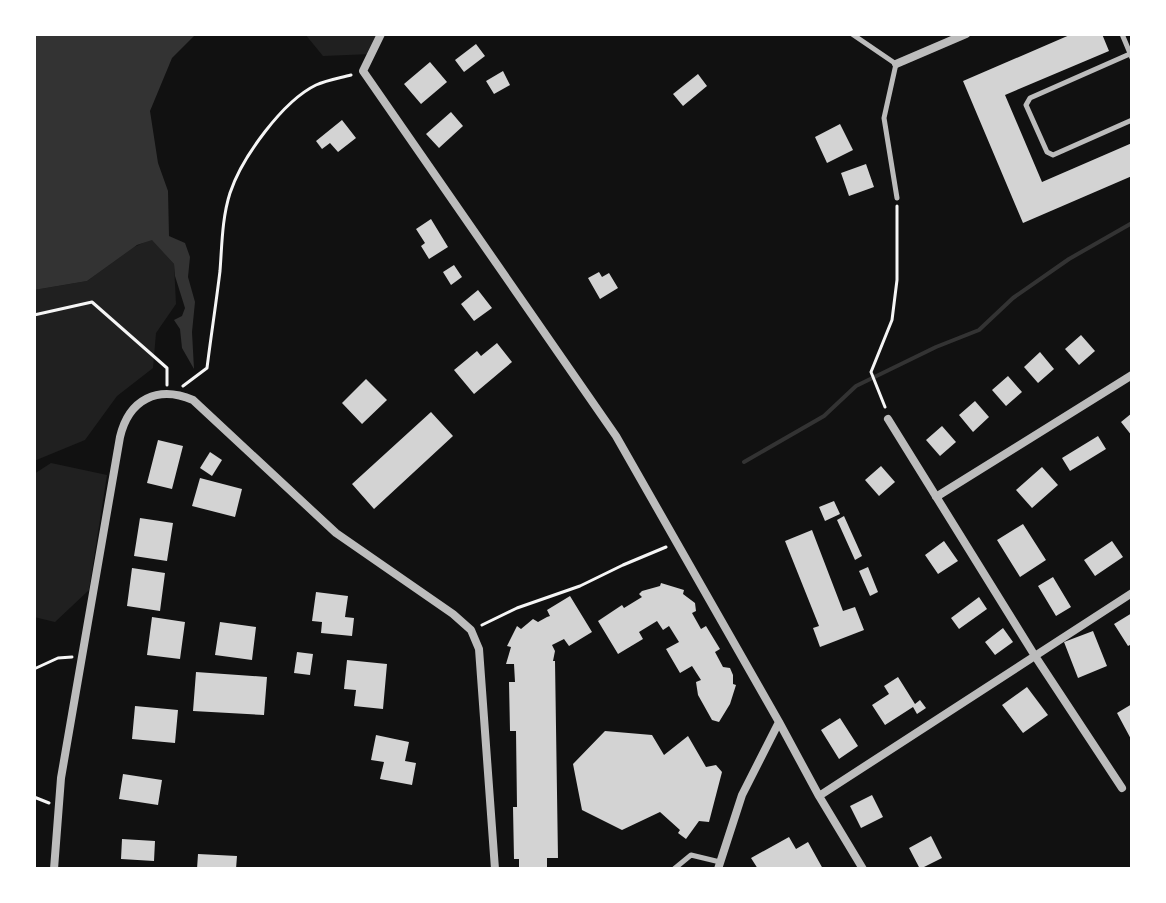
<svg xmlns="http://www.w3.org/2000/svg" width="1166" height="903" font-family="Roboto,sans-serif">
<rect width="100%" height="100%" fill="#111"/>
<!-- green -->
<path fill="#202020" d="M305,34H381L371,54L323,56Z
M152,239L174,264L176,304L156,333L153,368L117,396L85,440L34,461V290L87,281L134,247Z
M51,463L107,475L89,590L55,622L34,617V474Z"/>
<!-- water -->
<path fill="#333" d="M34,34H196L172,58L150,111L158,163L168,191L169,236L185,243L190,257L188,277L195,302L192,332L194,369L182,348L180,329L174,320L182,316L185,308L175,276L174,264L152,240L137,245L87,281L34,290Z"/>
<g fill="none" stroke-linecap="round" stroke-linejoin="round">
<!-- stream -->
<path stroke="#333" stroke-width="4" d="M744,462L824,416L856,386L936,347L979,330L1013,298L1069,259L1132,223"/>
</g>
<!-- building -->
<path fill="#d3d3d3" d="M1072,34H1102L1109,51L1005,95L1042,182L1132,143V176L1023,223L963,81Z
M476,44L485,56L464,72L455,60Z
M430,62L447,82L421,104L404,84Z
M503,71L510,85L494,94L486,81Z
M698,74L707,86L683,106L673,94Z
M451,112L463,126L439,148L426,134Z
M342,120L356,138L338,152L330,143L322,149L316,141Z
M840,124L853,150L827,163L815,137Z
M866,164L874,187L849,196L841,173Z
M431,219L448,247L429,259L421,246L425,243L416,229Z
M454,265L462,277L451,285L443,272Z
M599,272L602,277L609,273L618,288L600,299L588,278Z
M478,290L492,308L474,321L461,304Z
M1081,335L1095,351L1079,365L1065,349Z
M497,343L512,362L474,394L454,370L477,351L481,356Z
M1040,352L1054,369L1038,383L1024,367Z
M1008,376L1022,392L1006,406L992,390Z
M366,379L387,400L362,424L342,403Z
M975,401L989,417L973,432L959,415Z
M431,412L453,436L374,509L352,484Z
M1132,413V436L1121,422Z
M942,426L956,442L940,456L926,440Z
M1098,436L1106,449L1070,471L1062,458Z
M158,440L183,446L172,489L147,483Z
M210,452L222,460L212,476L200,468Z
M881,466L895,482L879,496L865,480Z
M1042,467L1058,485L1032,508L1016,490Z
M200,478L242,489L235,517L192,506Z
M834,501L840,514L825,521L819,507Z
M844,516L862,556L855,560L837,520Z
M140,518L173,523L167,561L134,556Z
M1023,524L1046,560L1020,577L997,540Z
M812,530L843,611L855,607L864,630L820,647L813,628L819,626L785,541Z
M944,541L958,561L938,574L925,555Z
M1112,541L1123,557L1095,576L1084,560Z
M868,567L878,592L870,596L859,571Z
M132,568L165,573L160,611L127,606Z
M1053,577L1071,607L1056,616L1038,586Z
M661,583L684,590L683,594L695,603L696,611L692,613L701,629L706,626L720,649L715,652L723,667L730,668L733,675V684L736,685L730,704L719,722L712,720L698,695L696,682L701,680L692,666L680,673L666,649L679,642L669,626L663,630L657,621L639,632L643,639L618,654L598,621L622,605L624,608L642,597L639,594L642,591L660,586Z
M316,592L348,596L345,617L354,618L352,636L321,633L322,622L312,621Z
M570,596L592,632L569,646L564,639L552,645L555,651L553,661H555L558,858H547V869H519V859H514L513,807H517L516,731H510L509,682H515L514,664H506L511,647L507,646L517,626L521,629L533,619L538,622L547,617L550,616L547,610Z
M979,597L987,609L959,629L951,618Z
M1132,613V644L1128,646L1114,624Z
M152,617L185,622L180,659L147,655Z
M220,622L256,627L252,660L215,655Z
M1003,628L1013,642L995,655L985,642Z
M1093,631L1107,666L1078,678L1064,642Z
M297,652L313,654L310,675L294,673Z
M347,660L387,664L383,709L354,706L356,690L344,689Z
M196,672L267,677L264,715L193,711Z
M898,677L915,704L920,700L926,708L917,714L913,707L885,725L872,705L889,694L884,686Z
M1027,687L1048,715L1023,733L1002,705Z
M1132,704V741L1117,713Z
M135,706L178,710L175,743L132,739Z
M840,718L858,746L839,759L821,730Z
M605,731L652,735L664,755L688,736L706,767L716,765L722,772L709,822L699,821L686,839L678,833L680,830L660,812L622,830L582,810L573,764Z
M376,735L409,742L405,761L416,763L412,785L380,779L384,762L371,760Z
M123,774L162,780L158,805L119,799Z
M872,795L883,817L861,828L850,806Z
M931,836L942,858L920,869L909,848Z
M789,837L796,849L808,842L823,869H758L751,858Z
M122,839L155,841L154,861L121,859Z
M198,854L237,856L236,869H197Z"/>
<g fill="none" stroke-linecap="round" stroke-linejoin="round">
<!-- path -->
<path stroke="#f5f5f5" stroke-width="3" d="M34,315L92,302L167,368V385
M183,386L207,368C211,336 216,304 220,271C222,245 222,218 230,193C242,157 283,101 316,85C327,80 340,78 351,75
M885,407L871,372L892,320L897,280V206
M482,625L517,608L580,586L623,565L666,547
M34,669L58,658L72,657
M34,797L49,803"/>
<!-- service -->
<path stroke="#bcbcbc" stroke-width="5" d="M852,34L896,64L884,118L897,198
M1122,34L1132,58
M1132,53L1030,98L1026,105L1047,152L1053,155L1132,120
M674,869L691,855L720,862"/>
<!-- minor -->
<path stroke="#bcbcbc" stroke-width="8" d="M381,34L363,71L616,436L779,722L819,796L863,869
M896,64L966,34
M888,419L1035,656L1122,788
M936,497L1132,375
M819,796L1132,593
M54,869L61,778L120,437C129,399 158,385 193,400L336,533L453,614L471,630L479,649L495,869
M718,869L742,795L779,722"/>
</g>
<!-- border -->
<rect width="1166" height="903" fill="none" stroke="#ffffff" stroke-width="72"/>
</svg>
